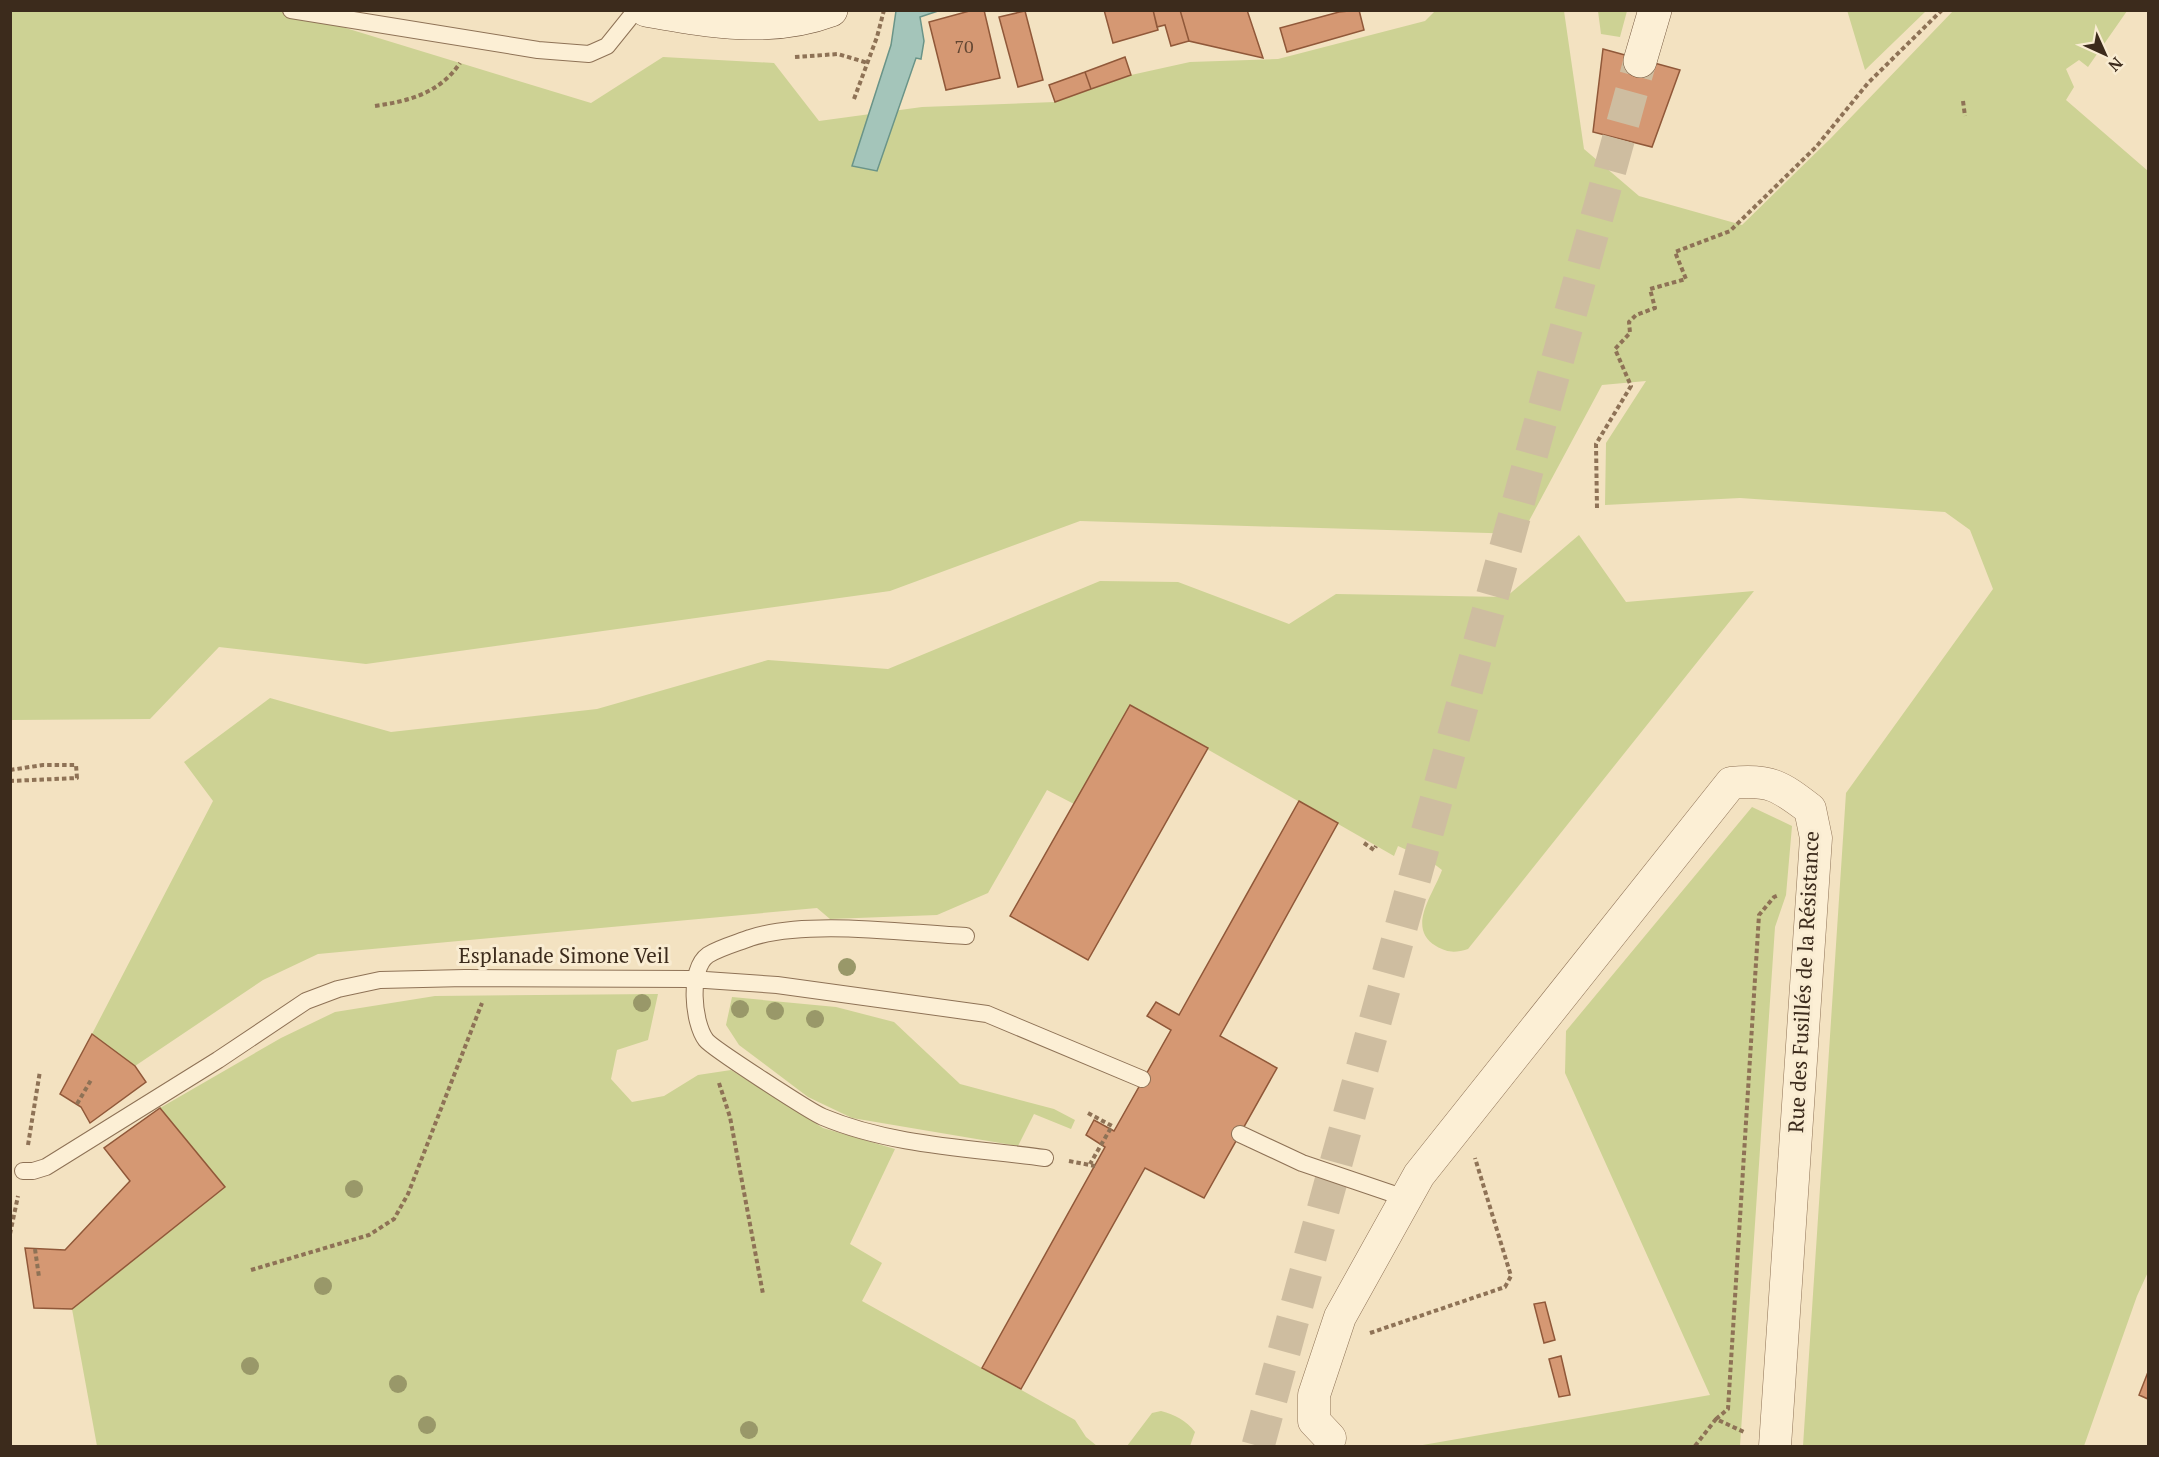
<svg xmlns="http://www.w3.org/2000/svg" width="2159" height="1457" font-family="'PT Serif',serif">
<rect width="100%" height="100%" fill="#f3e2c1"/>
<!-- green -->
<path fill="#cdd294" d="M1847,10H1926V11L1865,70Z
M10,11H290L591,103L663,57L774,63L819,121L922,107L1055,102L1131,75L1190,62L1278,59L1425,21L1435,11H1564L1584,149L1639,196L1742,225L1831,138L1953,11H2127L2088,67L2079,60L2066,69L2074,87L2066,100L2148,171V1272L2137,1296L2084,1446H1803L1846,793L1993,589L1970,530L1945,512L1740,498L1605,505L1606,443L1646,381L1602,385L1522,534L1080,521L890,591L366,664L219,647L150,719L11,720Z
M1598,11H1627L1620,37L1601,34Z
M1579,535L1626,602L1754,591L1468,949C1455,953 1448,953 1436,946C1406,928 1433,895 1442,870L1429,860L1398,846L1394,856L1130,705L1074,804L1047,790L988,893L937,915L830,919L817,908L318,954L263,980L135,1066L92,1034L213,801L184,762L270,698L391,732L597,709L768,660L888,669L1100,581L1178,582L1289,624L1336,594L1506,597Z
M1752,807L1792,826L1786,895L1775,927L1740,1446H1417L1710,1395L1565,1073L1566,1031Z
M658,994L648,1040L617,1050L611,1079L632,1102L664,1096L698,1075L731,1070L823,1128L895,1149L850,1244L882,1263L862,1301L1075,1420L1086,1437L1097,1446H97L72,1309L225,1187L160,1108L281,1038L335,1012L435,996Z
M732,997L836,1007L894,1022L960,1084L1054,1109L1075,1120L1071,1129L1034,1114L1018,1146L852,1118L808,1097L739,1045L726,1025Z
M1161,1411C1175,1415 1186,1420 1195,1432L1190,1446H1127L1152,1413Z"/>
<!-- water -->
<path fill="#a4c5ba" stroke="#6a9488" stroke-width="1.5" d="M896,11H938L920,17L924,41L921,59L916,58L877,171L852,166L891,45Z"/>
<!-- building -->
<path fill="#d59873" stroke="#905839" stroke-width="1.5" d="M973,10H984L1000,78L946,90L929,22Z
M1104,10H1153L1158,30L1113,43Z
M1153,10H1180L1189,41L1171,46L1165,25L1157,27Z
M1180,10H1247L1263,58L1189,41Z
M1359,10L1364,30L1287,52L1280,28L1339,12Z
M1025,11L1043,80L1018,87L999,17Z
M1603,49L1680,70L1652,147L1593,132Z
M1125,57L1131,75L1091,89L1085,72Z
M1085,72L1091,89L1055,102L1049,85Z
M1130,705L1208,748L1088,960L1010,916Z
M1299,801L1338,823L1220,1036L1277,1068L1204,1198L1145,1168L1021,1389L982,1368L1105,1147L1086,1135L1094,1120L1114,1131L1171,1030L1147,1016L1156,1002L1179,1015Z
M92,1034L135,1066L146,1082L90,1123L81,1107L60,1094Z
M160,1108L225,1187L72,1309L34,1308L25,1248L65,1250L130,1181L104,1148Z
M1545,1302L1555,1340L1544,1343L1534,1304Z
M1561,1356L1570,1395L1559,1397L1549,1359Z
M2148,1372V1399L2139,1395Z"/>
<g fill="none" stroke-linecap="round" stroke-linejoin="round">
<!-- secondary-tunnel -->
<path stroke="#cebda0" stroke-width="33" stroke-dasharray="33 16" stroke-linecap="butt" d="M1258,1446L1640,61"/>
<!-- service casing -->
<g stroke="#8e7256" stroke-width="18">
<path id="service" d="M291,10L538,50L589,54L607,46L636,10
M966,936C905,933 807,919 750,938C737,943 719,948 708,955C688,969 693,1023 706,1040C712,1048 811,1112 823,1117C892,1146 972,1148 1045,1158
M1240,1134L1302,1163L1405,1198
M23,1171H33L46,1167L218,1060L306,1001L338,989L380,980L465,978L691,979L777,985L987,1014L1142,1079"/>
</g>
<!-- minor casing -->
<g stroke="#8e7256" stroke-width="33">
<path id="minor" d="M1330,1438L1314,1421V1395L1340,1317L1419,1175L1731,783C1770,779 1780,786 1810,809L1816,838L1775,1446"/>
</g>
<!-- secondary casing -->
<g stroke="#70533a" stroke-width="34">
<path id="secondary" d="M646,10C708,21 770,33 831,10
M1640,61L1655,10"/>
</g>
<!-- path -->
<path stroke="#8e7256" stroke-width="4" stroke-dasharray="4.5 3" stroke-linecap="butt" d="M795,57L838,54L868,63
M854,99L877,37L884,10
M1963,101L1965,116
M375,106C409,101 440,93 460,63
M1597,508L1596,444L1631,386L1615,349L1630,333L1629,322L1636,315L1655,308L1650,289L1686,279L1675,252L1730,231L1816,147L1868,83L1942,10
M10,770L43,765H76L77,778L10,781
M1364,843L1374,850L1376,846
M719,1083L730,1117L763,1294
M77,1104L91,1080
M1088,1113L1112,1126L1090,1164
M28,1145L40,1071
M1069,1161L1095,1166
M10,1234L18,1196
M35,1249L39,1277
M251,1270L369,1235L394,1219L408,1194L482,1003
M1370,1333L1505,1287L1511,1276L1475,1158
M1716,1419L1728,1409L1759,915L1774,897L1779,895
M1695,1446L1716,1419L1744,1432"/>
<!-- service -->
<use href="#service" stroke="#fcefd5" stroke-width="16"/>
<!-- minor -->
<use href="#minor" stroke="#fcefd5" stroke-width="32"/>
<!-- secondary -->
<use href="#secondary" stroke="#fcefd5" stroke-width="33"/>
</g>
<!-- trees -->
<g fill="#999869">
<circle cx="847" cy="967" r="9"/>
<circle cx="642" cy="1003" r="9"/>
<circle cx="740" cy="1009" r="9"/>
<circle cx="775" cy="1011" r="9"/>
<circle cx="815" cy="1019" r="9"/>
<circle cx="354" cy="1189" r="9"/>
<circle cx="323" cy="1286" r="9"/>
<circle cx="250" cy="1366" r="9"/>
<circle cx="398" cy="1384" r="9"/>
<circle cx="427" cy="1425" r="9"/>
<circle cx="749" cy="1430" r="9"/>
</g>
<g text-anchor="middle" stroke-width="6" stroke-linejoin="round" paint-order="stroke">
<!-- number labels -->
<g font-size="18" fill="#624632">
<text x="964" y="53">70</text>
</g>
<!-- street labels -->
<g font-size="21" fill="#3c2b1c" stroke="#f9ecd2">
<text x="564" y="963">Esplanade Simone Veil</text>
<text transform="translate(1804 982) rotate(-87)" y="7">Rue des Fusillés de la Résistance</text>
</g>
</g>
<!-- border -->
<rect width="2159" height="1457" fill="none" stroke="#3c2b1c" stroke-width="24"/>
<!-- north arrow -->
<g transform="translate(2105 54) rotate(135)" stroke="#f9ecd2" stroke-width="4.5" paint-order="stroke">
<path d="M0-4.5L10 22L0 15L-10 22Z" fill="#3c2b1c"/>
<text y="-9" font-size="16" font-weight="bold" text-anchor="middle" fill="#3c2b1c">N</text>
</g>
</svg>
